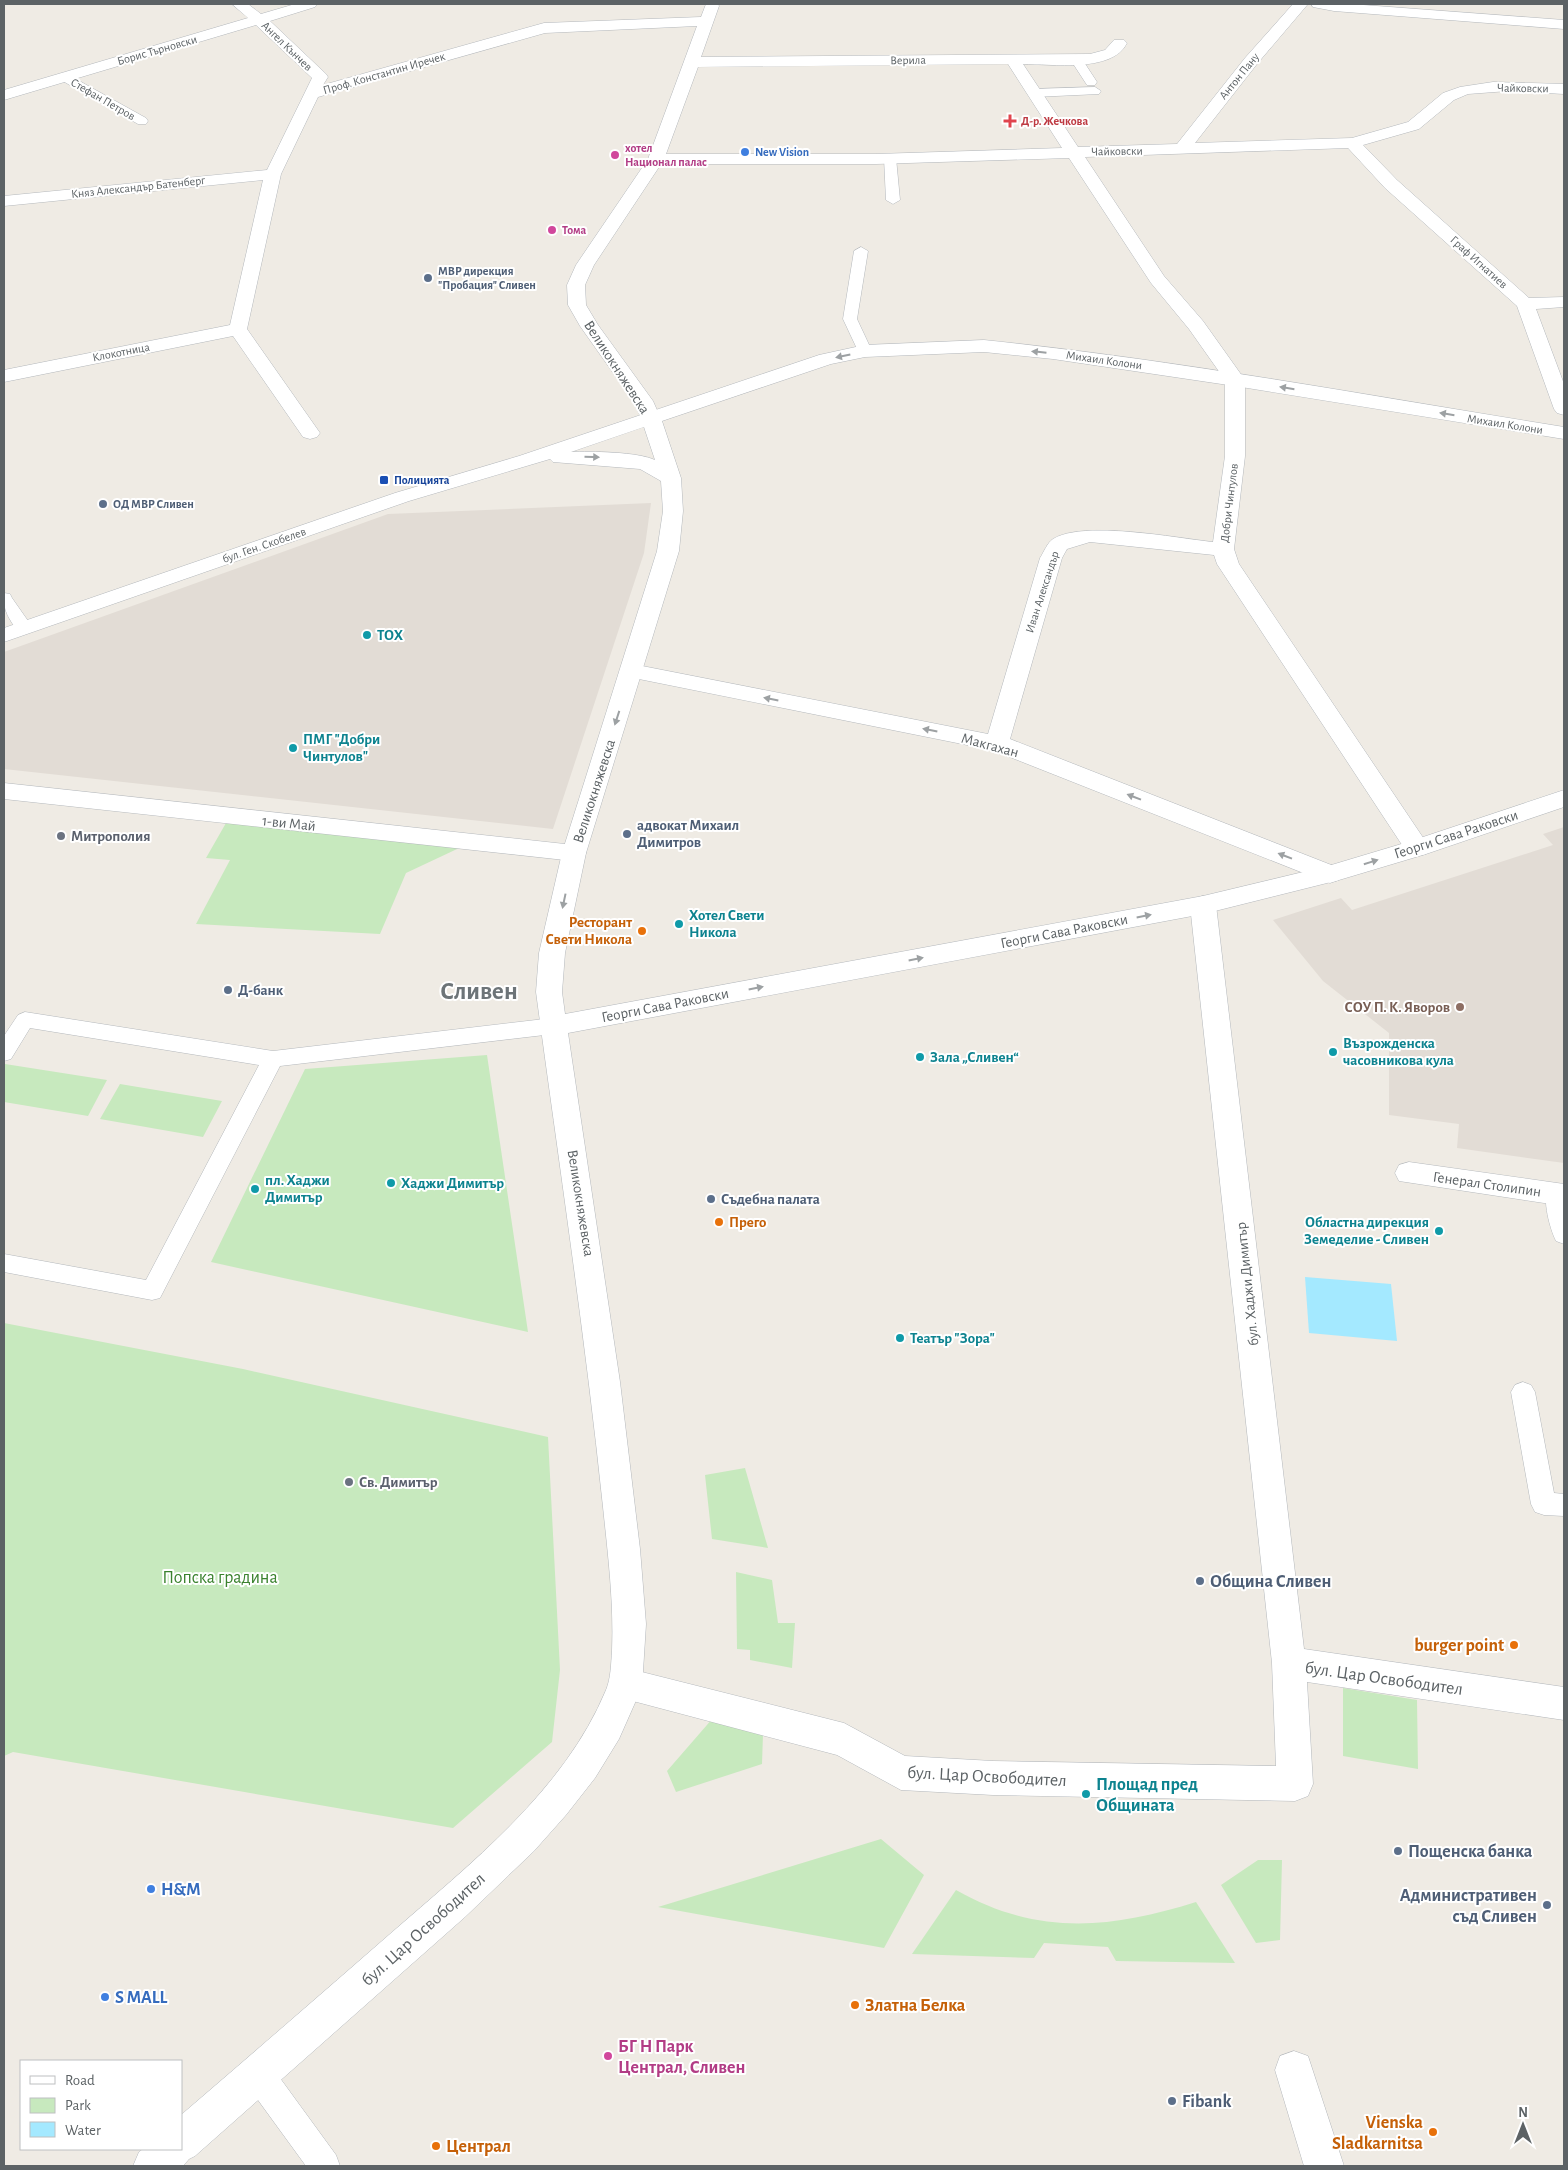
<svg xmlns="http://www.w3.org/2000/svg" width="1568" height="2170" font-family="'Alegreya Sans',sans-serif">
<rect width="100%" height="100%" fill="#efebe4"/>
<!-- education -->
<path fill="#e2dcd5" d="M651,503L644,553L553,829L4,769V652L388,514Z
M1564,827V1163L1457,1148L1459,1124L1389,1115V1033L1323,981L1273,920L1341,898L1352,910L1553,845L1543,834Z"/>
<!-- green -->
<path fill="#c7e9be" d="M230,816L472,842L406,873L380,934L196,924L230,860L206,858Z
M487,1055L528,1332L211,1262L305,1069Z
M5,1064L107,1080L88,1116L4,1102Z
M120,1084L222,1101L203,1137L100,1119Z
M4,1323L243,1369L548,1437L560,1670L552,1742L453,1828L13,1752L4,1756Z
M745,1468L768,1548L712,1539L705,1475Z
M736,1572L772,1580L778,1623H795L792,1668L750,1660V1650L737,1649Z
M1343,1688L1417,1700L1418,1769L1343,1756Z
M713,1718L763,1734L762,1764L676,1792L667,1771Z
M881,1839L924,1875L884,1948L658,1907Z
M1258,1860H1282L1280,1940L1256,1943L1221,1885Z
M956,1890C1037,1936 1110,1929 1196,1902L1235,1963L1116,1961L1108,1947L1044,1943L1034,1958L912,1954Z"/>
<!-- water -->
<path fill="#a4e9ff" d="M1305,1277L1391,1284L1397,1341L1309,1333Z"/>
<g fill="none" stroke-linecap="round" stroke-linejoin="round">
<!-- service casing -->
<g stroke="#b4b8bc" stroke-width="1">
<path id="service" d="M1076,55L1080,56L1097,82L1095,85H1087L1085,82L1070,59Z
M65,73L146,118L148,121L146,124H138L61,80L59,77Z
M1095,87L1101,91L1099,94L1034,97L1028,93L1034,89Z
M890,154L896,158L900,200L893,204L886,200L884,158Z
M861,247L868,251L857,319L872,351L865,355L858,351L843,319L854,251Z
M4,593L10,594L12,598L33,628L30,632H18C8,617 3,611 4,593Z
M25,1012L273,1051L553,1018L560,1021L563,1026L560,1031L553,1034L280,1066L160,1298L152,1300L4,1272V1254L146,1280L259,1065L30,1028L11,1059L4,1061V1036L18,1015Z
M1556,1185L1564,1189V1244L1556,1241C1550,1229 1542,1200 1548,1188Z
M1523,1382L1531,1385L1535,1392L1554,1493L1564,1494V1516L1544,1515L1535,1512L1531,1504L1511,1392L1515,1385Z
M258,2059L269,2063L336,2155L340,2166H306L247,2085L243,2074L247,2063Z"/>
</g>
<!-- pedestrian casing -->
<g stroke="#b4b8bc" stroke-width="1">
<path id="pedestrian" d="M1203,896L1212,899L1216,905L1304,1649L1564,1687V1720L1307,1682L1313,1784L1308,1796L1295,1801L993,1795L901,1790L837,1755L614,1696L609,1684L614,1672L626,1668L844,1723L905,1756L993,1761L1276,1766L1272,1663L1190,905L1194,899Z"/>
</g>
<!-- minor casing -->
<g stroke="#b4b8bc" stroke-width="1">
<path id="minor" d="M232,4H248L261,14L295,4H317L315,7L270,21L326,74L328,77L323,85L544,23L701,17L706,4H718L719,6L701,57L1090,54L1105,50L1114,40H1124L1127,43C1113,73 1051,64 1023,64L1078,147L1177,144L1245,58L1293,4H1308L1257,64L1195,143L1352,138L1408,122L1443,93L1460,87L1493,82L1564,84V94L1508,91L1468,94L1454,100L1419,129L1363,145L1397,180L1529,298L1564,297V307L1536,309L1564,384V415L1557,413L1554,409L1517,306L1385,188L1348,148L1085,157L1164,276L1203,321L1245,380V456L1234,549L1239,564L1426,842L1429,848L1426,854L1417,856L1408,854L1217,564L1214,555L1090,542L1067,549L1062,558L1010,739L1339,868L1343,874L1339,880L1330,883L1321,880L992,750L624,676L621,671L624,666L632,664L988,734L1040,558C1044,552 1047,543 1053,539C1083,520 1176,538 1213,542L1225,456V380L1189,329L1151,283L1069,158L876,164H661L594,265L585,285L586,305L598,325L653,401L661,419L658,423H644L633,401L580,326L568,305L567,285L576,265L648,159L697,26L545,33L318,97L281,174L247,329L320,433L317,437L310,439L303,437L233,336L4,382V370L230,325L263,180L4,206V196L267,170L312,78L256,25L4,100V90L248,18ZM1008,64L1062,148L876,154H666L698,67Z
M1311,4H1350L1564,20V29L1334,11L1313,7Z
M4,783L574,845L583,847L586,853L583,859L574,861L4,799Z
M1409,1162L1564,1184V1206L1399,1181L1395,1173L1399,1165Z
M1294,2051L1308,2056L1344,2166H1304L1275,2070L1280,2056Z"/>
</g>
<!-- tertiary casing -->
<g stroke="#b4b8bc" stroke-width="1">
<path id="tertiary" d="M984,340C1178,360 1371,396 1564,427V439L1235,386L1053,359L984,352L865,357L831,364L662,421L681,478L683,511L679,551L586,853L565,953L562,992L565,1014L1203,896L1328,866L1408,842L1564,790V807L1426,854L1339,880L1203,914L568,1033L620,1382L640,1549L646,1624L642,1687L619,1739L595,1778L566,1815L534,1851L465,1917L195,2156L189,2159L183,2166H133L139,2152L143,2149H181V2115C251,2055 320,1995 390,1934C470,1864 564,1791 606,1690C611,1678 611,1664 612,1651C614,1603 608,1555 603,1507C585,1335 559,1163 536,992L539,953L562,853L657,551L663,511L661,481L640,469L553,462L550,459L409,501L4,642V628L395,493L519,456L819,355L865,345ZM644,427L655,460C638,452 591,451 571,452Z"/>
</g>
<!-- service -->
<use href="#service" fill="#fff" fill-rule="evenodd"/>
<!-- pedestrian -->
<use href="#pedestrian" fill="#fff" fill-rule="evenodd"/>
<!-- minor -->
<use href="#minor" fill="#fff" fill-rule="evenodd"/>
<!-- tertiary -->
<use href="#tertiary" fill="#fff" fill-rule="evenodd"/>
</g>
<!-- one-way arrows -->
<defs><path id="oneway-solid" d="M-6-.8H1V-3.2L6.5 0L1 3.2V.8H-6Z" transform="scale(1.25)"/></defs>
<g fill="#9da1a3">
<use href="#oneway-solid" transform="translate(1039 352) rotate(-174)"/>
<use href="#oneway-solid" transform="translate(843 356) rotate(168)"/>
<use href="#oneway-solid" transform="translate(1287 388) rotate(-171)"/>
<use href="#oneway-solid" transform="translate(1447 414) rotate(-171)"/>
<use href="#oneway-solid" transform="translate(592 457) rotate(2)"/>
<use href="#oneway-solid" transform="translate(771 699) rotate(-169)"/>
<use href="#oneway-solid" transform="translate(617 718) rotate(108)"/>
<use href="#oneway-solid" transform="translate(930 730) rotate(-169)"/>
<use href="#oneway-solid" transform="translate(1134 797) rotate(-159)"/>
<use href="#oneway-solid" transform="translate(1285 856) rotate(-159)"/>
<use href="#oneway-solid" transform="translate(1371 862) rotate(-17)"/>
<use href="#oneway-solid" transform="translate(564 901) rotate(102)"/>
<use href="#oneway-solid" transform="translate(1144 916) rotate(-11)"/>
<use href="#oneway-solid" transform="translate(916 959) rotate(-11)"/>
<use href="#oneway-solid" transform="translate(756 988) rotate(-11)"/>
</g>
<!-- markers -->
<path fill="#e0444e" stroke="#fff" stroke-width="2" d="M1007.5 113.5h5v5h5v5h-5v5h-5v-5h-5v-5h5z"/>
<g fill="#3f7fe0" stroke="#fff" stroke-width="2">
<circle cx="745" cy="152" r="5"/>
<circle cx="151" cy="1889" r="5"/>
<circle cx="105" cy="1997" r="5"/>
</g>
<g fill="#d1479c" stroke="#fff" stroke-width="2">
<circle cx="615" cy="155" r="5"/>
<circle cx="552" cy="230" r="5"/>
<circle cx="608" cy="2056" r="5"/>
</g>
<g fill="#5c6f8a" stroke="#fff" stroke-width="2">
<circle cx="428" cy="278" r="5"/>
<circle cx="103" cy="504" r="5"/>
<circle cx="627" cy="834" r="5"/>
<circle cx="228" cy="990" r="5"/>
<circle cx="711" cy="1199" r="5"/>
<circle cx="1200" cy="1581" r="5"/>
<circle cx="1398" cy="1851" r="5"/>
<circle cx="1547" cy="1905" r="5"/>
<circle cx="1172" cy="2101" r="5"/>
</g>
<rect fill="#1a4fb4" stroke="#fff" stroke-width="2" x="379" y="475" width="10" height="10" rx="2.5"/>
<g fill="#0f9aa8" stroke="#fff" stroke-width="2">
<circle cx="367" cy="635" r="5"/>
<circle cx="293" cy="748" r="5"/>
<circle cx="679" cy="924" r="5"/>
<circle cx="1333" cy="1052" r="5"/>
<circle cx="920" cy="1057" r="5"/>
<circle cx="391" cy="1183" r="5"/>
<circle cx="255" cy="1189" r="5"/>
<circle cx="1439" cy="1231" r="5"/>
<circle cx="900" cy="1338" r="5"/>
<circle cx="1086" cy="1794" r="5"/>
</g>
<g fill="#6b7280" stroke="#fff" stroke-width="2">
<circle cx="61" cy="836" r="5"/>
<circle cx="349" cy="1482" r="5"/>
</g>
<g fill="#e8710a" stroke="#fff" stroke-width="2">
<circle cx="642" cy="931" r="5"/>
<circle cx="719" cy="1222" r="5"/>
<circle cx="1514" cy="1645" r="5"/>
<circle cx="855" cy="2005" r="5"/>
<circle cx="1433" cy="2132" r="5"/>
<circle cx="436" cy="2146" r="5"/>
</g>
<circle fill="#8d6e63" stroke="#fff" stroke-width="2" cx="1460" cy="1007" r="5"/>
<g text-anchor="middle" stroke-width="4" stroke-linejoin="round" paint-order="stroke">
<!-- far-street labels -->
<g font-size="12" fill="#5c6265" stroke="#fff">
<text transform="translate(287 46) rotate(44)" y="4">Ангел Кънчев</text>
<text transform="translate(157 50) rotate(-16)" y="4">Борис Търновски</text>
<text transform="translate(908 60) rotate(-1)" y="4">Верила</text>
<text transform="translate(384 73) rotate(-16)" y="4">Проф. Константин Иречек</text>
<text transform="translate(1239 76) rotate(-51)" y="4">Антон Пану</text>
<text transform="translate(1523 88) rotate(1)" y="4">Чайковски</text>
<text transform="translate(103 99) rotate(30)" y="4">Стефан Петров</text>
<text transform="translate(1117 151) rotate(-1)" y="4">Чайковски</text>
<text transform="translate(138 187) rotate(-6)" y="4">Княз Александър Батенберг</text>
<text transform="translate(1479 262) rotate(42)" y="4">Граф Игнатиев</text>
<text transform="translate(121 352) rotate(-11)" y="4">Клокотница</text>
<text transform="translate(1104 360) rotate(8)" y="4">Михаил Колони</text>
<text transform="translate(1505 424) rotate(9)" y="4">Михаил Колони</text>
<text transform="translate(1229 503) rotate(-83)" y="4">Добри Чинтулов</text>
<text transform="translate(264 545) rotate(-19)" y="4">бул. Ген. Скобелев</text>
<text transform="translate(1042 592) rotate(-72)" y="4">Иван Александър</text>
</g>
<!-- far-health labels -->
<g font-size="12" font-weight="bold" fill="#be3a42" stroke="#fff" text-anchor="start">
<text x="1021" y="125">Д-р. Жечкова</text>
</g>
<!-- far-hotel labels -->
<g font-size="12" font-weight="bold" fill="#b23c85" stroke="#fff" text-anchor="start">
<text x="625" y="152">хотел<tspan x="625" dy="14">Национал палас</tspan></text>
<text x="562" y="234">Тома</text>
</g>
<!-- far-shop labels -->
<g font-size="12" font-weight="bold" fill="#366cbe" stroke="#fff" text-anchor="start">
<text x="755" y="156">New Vision</text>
</g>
<!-- far-service labels -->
<g font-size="12" font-weight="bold" fill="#4e5e75" stroke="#fff" text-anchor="start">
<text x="438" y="275">МВР дирекция<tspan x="438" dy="14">"Пробация" Сливен</tspan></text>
<text x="113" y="508">ОД МВР Сливен</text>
</g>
<!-- far-transit labels -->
<g font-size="12" font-weight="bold" fill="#164399" stroke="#fff" text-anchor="start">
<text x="394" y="484">Полицията</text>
</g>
<!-- street labels -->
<g font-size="15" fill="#5c6265" stroke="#fff">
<text transform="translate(617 367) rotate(57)" y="5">Великокняжевска</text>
<text transform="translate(990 745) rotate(15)" y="5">Макгахан</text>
<text transform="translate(594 791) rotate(-72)" y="5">Великокняжевска</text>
<text transform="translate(289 823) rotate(6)" y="5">1-ви Май</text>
<text transform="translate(1456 834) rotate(-18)" y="5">Георги Сава Раковски</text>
<text transform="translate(1064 931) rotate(-11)" y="5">Георги Сава Раковски</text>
<text transform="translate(665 1005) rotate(-11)" y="5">Георги Сава Раковски</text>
<text transform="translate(1487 1184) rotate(8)" y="5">Генерал Столипин</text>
<text transform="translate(581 1203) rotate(81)" y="5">Великокняжевска</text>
<text transform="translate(1247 1284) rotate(-96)" y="5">бул. Хаджи Димитър</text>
</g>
<!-- culture labels -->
<g font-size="15" font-weight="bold" fill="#0d838f" stroke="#fff" text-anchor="start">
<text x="377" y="640">ТОХ</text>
<text x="303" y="744">ПМГ "Добри<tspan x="303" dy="17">Чинтулов"</tspan></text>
<text x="689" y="920">Хотел Свети<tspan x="689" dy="17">Никола</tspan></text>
<text x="1343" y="1048">Възрожденска<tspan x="1343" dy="17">часовникова кула</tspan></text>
<text x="930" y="1062">Зала „Сливен“</text>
<text x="265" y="1185">пл. Хаджи<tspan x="265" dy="17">Димитър</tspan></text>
<text x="401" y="1188">Хаджи Димитър</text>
<text x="1429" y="1227" text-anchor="end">Областна дирекция<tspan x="1429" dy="17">Земеделие - Сливен</tspan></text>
<text x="910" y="1343">Театър "Зора"</text>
</g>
<!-- service labels -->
<g font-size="15" font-weight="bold" fill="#4e5e75" stroke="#fff" text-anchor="start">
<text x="637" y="830">адвокат Михаил<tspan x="637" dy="17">Димитров</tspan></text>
<text x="238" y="995">Д-банк</text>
<text x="721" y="1204">Съдебна палата</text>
</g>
<!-- worship labels -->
<g font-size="15" font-weight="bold" fill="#5b616d" stroke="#fff" text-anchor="start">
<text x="71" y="841">Митрополия</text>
<text x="359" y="1487">Св. Димитър</text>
</g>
<!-- food labels -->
<g font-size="15" font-weight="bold" fill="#c56008" stroke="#fff" text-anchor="end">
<text x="632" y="927">Ресторант<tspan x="632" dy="17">Свети Никола</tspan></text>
<text x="729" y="1227" text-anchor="start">Прего</text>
</g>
<!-- education labels -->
<g font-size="15" font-weight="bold" fill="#785e54" stroke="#fff" text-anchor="end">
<text x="1450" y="1012">СОУ П. К. Яворов</text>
</g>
<!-- near-park labels -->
<g font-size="18" fill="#3a822e" stroke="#fff">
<text x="220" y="1583">Попска градина</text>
</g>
<!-- near-service labels -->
<g font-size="18" font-weight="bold" fill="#4e5e75" stroke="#fff" text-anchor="start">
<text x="1210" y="1587">Община Сливен</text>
<text x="1408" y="1857">Пощенска банка</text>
<text x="1537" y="1901" text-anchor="end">Административен<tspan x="1537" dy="21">съд Сливен</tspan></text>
<text x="1182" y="2107">Fibank</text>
</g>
<!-- near-food labels -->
<g font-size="18" font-weight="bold" fill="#c56008" stroke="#fff" text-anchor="end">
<text x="1504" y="1651">burger point</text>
<text x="865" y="2011" text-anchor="start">Златна Белка</text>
<text x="1423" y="2128">Vienska<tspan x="1423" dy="21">Sladkarnitsa</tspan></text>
<text x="446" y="2152" text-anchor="start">Централ</text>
</g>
<!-- near-street labels -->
<g font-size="18" fill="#5c6265" stroke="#fff">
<text transform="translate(1384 1678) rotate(8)" y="6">бул. Цар Освободител</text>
<text transform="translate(987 1776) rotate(3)" y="6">бул. Цар Освободител</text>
<text transform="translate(423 1929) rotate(-42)" y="6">бул. Цар Освободител</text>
</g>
<!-- near-culture labels -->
<g font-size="18" font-weight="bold" fill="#0d838f" stroke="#fff" text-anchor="start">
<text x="1096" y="1790">Площад пред<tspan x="1096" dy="21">Общината</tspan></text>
</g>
<!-- near-shop labels -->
<g font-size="18" font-weight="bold" fill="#366cbe" stroke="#fff" text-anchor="start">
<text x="161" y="1895">H&amp;M</text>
<text x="115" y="2003">S MALL</text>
</g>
<!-- near-hotel labels -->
<g font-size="18" font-weight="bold" fill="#b23c85" stroke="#fff" text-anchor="start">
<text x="618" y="2052">БГ H Парк<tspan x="618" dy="21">Централ, Сливен</tspan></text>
</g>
<!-- town labels -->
<g font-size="25" font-weight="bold" fill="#6d7478" stroke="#fff">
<text x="479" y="999">Сливен</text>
</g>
</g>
<!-- border -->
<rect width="1568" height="2170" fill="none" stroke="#5c6265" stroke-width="10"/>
<!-- legend -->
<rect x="20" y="2060" width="162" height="90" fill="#ffffff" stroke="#bec0c1"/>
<rect x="30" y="2076" width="25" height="8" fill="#ffffff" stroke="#bec0c1"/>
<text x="65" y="2085" font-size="15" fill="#5c6265">Road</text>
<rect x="30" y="2098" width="25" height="15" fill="#c7e9be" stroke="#bec0c1"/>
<text x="65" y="2110" font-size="15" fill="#5c6265">Park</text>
<rect x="30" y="2122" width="25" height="15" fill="#a4e9ff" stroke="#bec0c1"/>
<text x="65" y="2135" font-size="15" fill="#5c6265">Water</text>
<!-- north arrow -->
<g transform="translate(1523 2125)" stroke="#ffffff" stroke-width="4" paint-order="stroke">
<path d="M0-4L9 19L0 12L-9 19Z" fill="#5c6265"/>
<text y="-8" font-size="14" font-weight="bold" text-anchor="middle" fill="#5c6265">N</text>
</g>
</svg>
